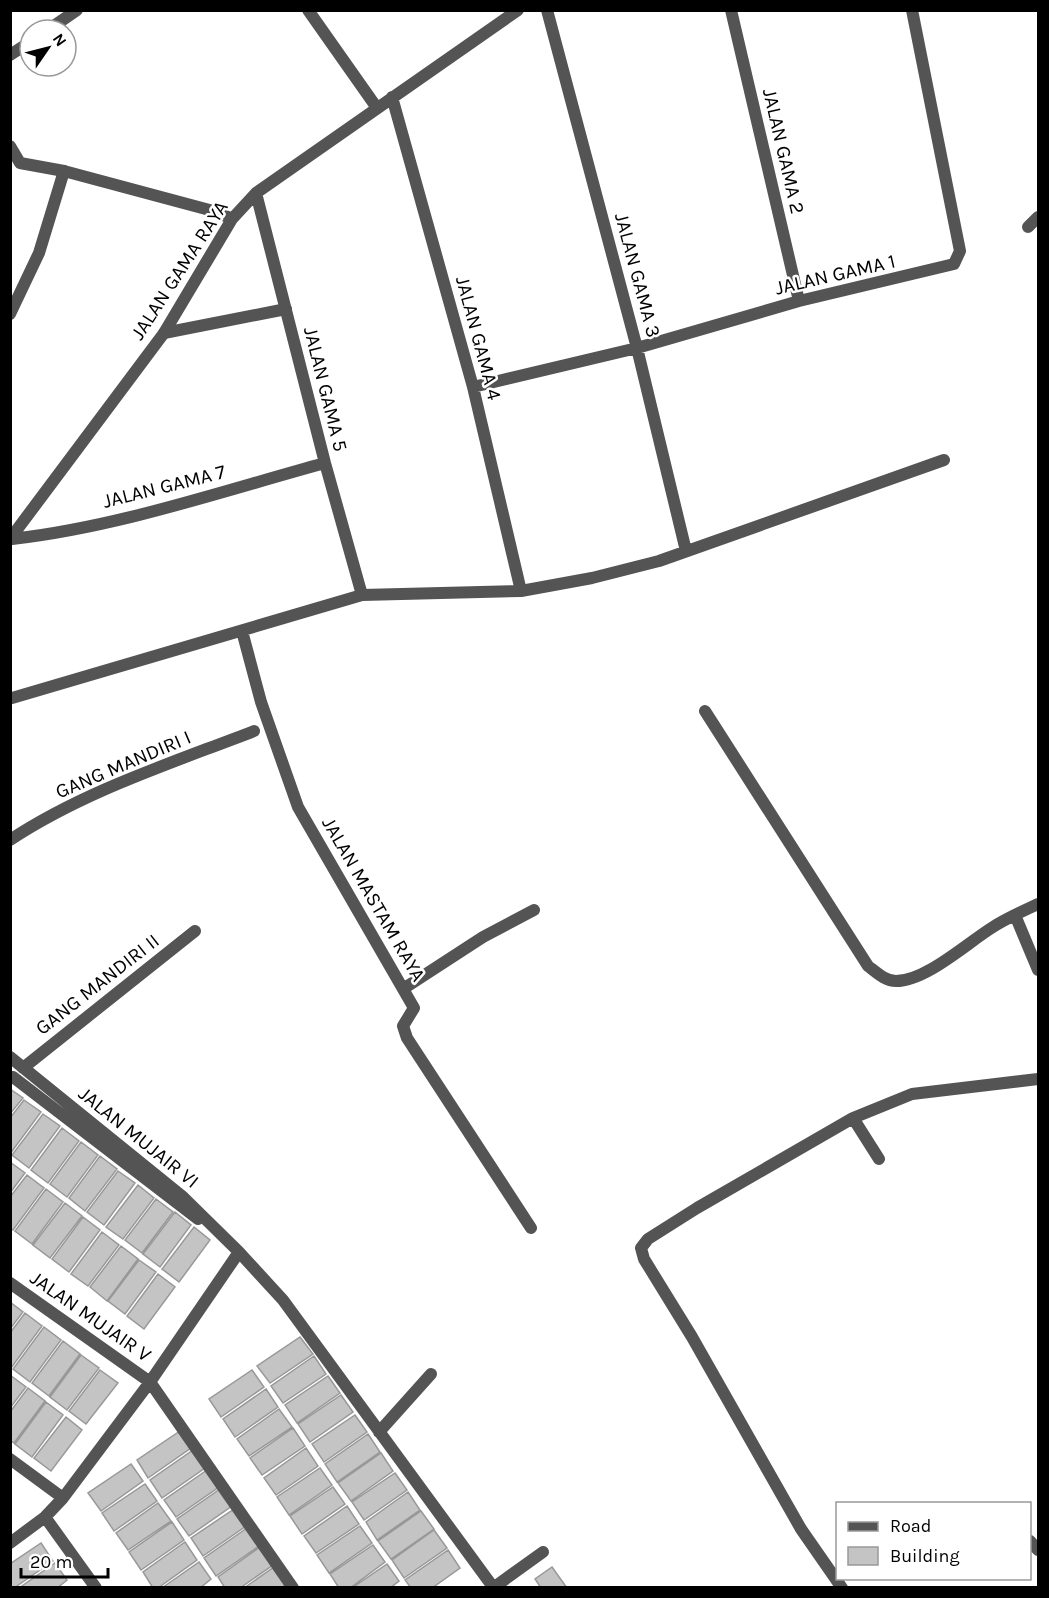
<svg xmlns="http://www.w3.org/2000/svg" width="1049" height="1598" font-family="Karla,sans-serif">
<rect width="100%" height="100%" fill="#fff"/>
<!-- building -->
<path fill="#c4c4c4" stroke="#989898" stroke-width="1.5" d="M10,1089L23,1098L10,1114Z
M24,1100L41,1112L10,1154V1118Z
M43,1114L60,1126L29,1168L12,1155Z
M62,1128L79,1141L48,1183L31,1170Z
M81,1142L98,1155L67,1197L50,1184Z
M100,1156L117,1169L85,1211L69,1198Z
M10,1162L25,1173L10,1193Z
M118,1171L135,1183L104,1225L87,1212Z
M27,1175L44,1188L13,1230L10,1228V1197Z
M138,1185L154,1198L123,1239L106,1227Z
M46,1189L63,1202L32,1244L15,1231Z
M156,1199L173,1212L142,1253L125,1240Z
M65,1203L82,1216L50,1258L33,1245Z
M175,1212L191,1225L160,1267L143,1254Z
M83,1217L100,1230L69,1272L52,1259Z
M194,1227L210,1240L179,1282L162,1269Z
M102,1232L119,1245L88,1286L71,1274Z
M121,1246L138,1259L107,1301L90,1287Z
M139,1260L156,1272L125,1314L108,1301Z
M158,1274L175,1287L144,1329L127,1316Z
M10,1302L23,1312L10,1329Z
M25,1313L42,1326L11,1368L10,1333Z
M44,1327L61,1340L30,1382L13,1369Z
M300,1337L313,1354L270,1383L257,1366Z
M63,1341L80,1354L49,1396L32,1383Z
M81,1355L99,1368L67,1410L50,1397Z
M314,1356L326,1374L283,1403L271,1386Z
M100,1370L118,1383L86,1424L69,1411Z
M252,1370L264,1387L221,1417L209,1399Z
M10,1375L26,1387L10,1408Z
M328,1376L340,1393L297,1423L285,1405Z
M28,1388L45,1401L14,1443L10,1440V1412Z
M266,1389L278,1407L235,1437L223,1419Z
M341,1395L353,1412L310,1442L298,1424Z
M46,1402L63,1415L32,1457L15,1444Z
M279,1409L292,1427L249,1456L237,1439Z
M355,1415L367,1432L324,1462L312,1444Z
M66,1417L82,1430L51,1471L34,1458Z
M293,1428L305,1446L262,1475L250,1458Z
M180,1431L191,1448L148,1478L137,1460Z
M368,1434L380,1452L337,1482L325,1464Z
M306,1448L318,1466L276,1495L264,1478Z
M193,1450L205,1468L162,1498L150,1480Z
M381,1453L393,1471L351,1501L338,1483Z
M131,1464L143,1481L101,1511L88,1493Z
M320,1468L332,1485L289,1515L277,1497Z
M207,1470L219,1487L176,1517L164,1500Z
M395,1473L407,1490L364,1520L352,1502Z
M145,1484L157,1501L114,1531L102,1513Z
M333,1487L345,1504L302,1534L290,1516Z
M220,1489L232,1506L189,1536L177,1519Z
M408,1492L420,1510L377,1540L366,1522Z
M158,1503L171,1521L128,1550L116,1533Z
M347,1506L359,1524L316,1553L304,1536Z
M234,1509L246,1526L203,1556L191,1538Z
M421,1511L434,1529L391,1559L378,1541Z
M172,1522L184,1540L141,1570L129,1552Z
M360,1526L372,1543L329,1573L317,1555Z
M247,1528L259,1546L216,1576L204,1558Z
M434,1530L447,1548L404,1578L392,1560Z
M185,1542L197,1560L158,1588H153L143,1572Z
M41,1543L53,1561L14,1588H10V1564Z
M373,1545L385,1562L350,1588H339L330,1574Z
M260,1547L273,1565L240,1588H225L218,1577Z
M448,1550L460,1568L432,1588H411L405,1580Z
M199,1562L211,1579L200,1588H162Z
M55,1563L67,1580L57,1588H19Z
M387,1564L399,1581L390,1588H352Z
M274,1567L286,1585L281,1588H244Z
M552,1567L567,1588H541L535,1579Z"/>
<g fill="none" stroke-linecap="round" stroke-linejoin="round">
<!-- lane -->
<path stroke="#545454" stroke-width="12" d="M10,314L39,253L64,171
M164,333L286,309"/>
<!-- street -->
<path stroke="#545454" stroke-width="12" d="M308,10L377,108
M547,10L637,348L686,551
M731,10L799,301
M48,30L77,10
M10,55L30,42
M392,97L473,387L521,591
M10,146L20,163L64,171L217,212L232,219
M256,193L325,463L362,595
M1028,227L1038,217
M473,387L637,348L799,301L954,264L960,251L912,10
M10,539L164,333L232,219L256,193L518,10
M12,539C118,527 222,491 325,463
M242,631L261,702L298,807L414,1008L403,1026L407,1038L531,1228
M12,698L362,595L521,591L592,578L659,561L944,460
M705,711L868,966C876,972 885,981 896,981C926,981 967,943 993,927C1007,918 1023,911 1038,904
M10,840C84,791 172,763 254,731
M1015,915L1038,970
M403,989L483,937L534,910
M10,1057L183,1197L239,1252L283,1300L493,1587
M23,1068L195,931
M13,1077L198,1219
M853,1118L879,1159
M10,1283L150,1382L293,1588
M379,1432L431,1374
M10,1459L63,1498
M45,1517L96,1588
M1030,1541L1038,1550
M10,1543L45,1517L63,1498L150,1382L239,1252
M493,1588L543,1552
M842,1588L801,1529L692,1337L644,1259L641,1248L648,1239L697,1208L853,1118L912,1094L1038,1079"/>
</g>
<g text-anchor="middle" stroke-width="5" stroke-linejoin="round" paint-order="stroke">
<!-- street labels -->
<g font-size="20" fill="#000" stroke="#fff">
<text transform="translate(784 151) rotate(77)" y="7">JALAN GAMA 2</text>
<text transform="translate(179 270) rotate(-57)" y="7">JALAN GAMA RAYA</text>
<text transform="translate(835 274) rotate(-13)" y="7">JALAN GAMA 1</text>
<text transform="translate(638 275) rotate(75)" y="7">JALAN GAMA 3</text>
<text transform="translate(479 338) rotate(75)" y="7">JALAN GAMA 4</text>
<text transform="translate(326 389) rotate(76)" y="7">JALAN GAMA 5</text>
<text transform="translate(164 486) rotate(-14)" y="7">JALAN GAMA 7</text>
<text transform="translate(123 764) rotate(-23)" y="7">GANG MANDIRI I</text>
<text transform="translate(374 899) rotate(60)" y="7">JALAN MASTAM RAYA</text>
<text transform="translate(97 984) rotate(-38)" y="7">GANG MANDIRI II</text>
<text transform="translate(139 1137) rotate(39)" y="7">JALAN MUJAIR VI</text>
<text transform="translate(91 1316) rotate(35)" y="7">JALAN MUJAIR V</text>
</g>
</g>
<!-- border -->
<rect width="1049" height="1598" fill="none" stroke="#000000" stroke-width="24"/>
<!-- legend -->
<rect x="836" y="1502" width="195" height="78" fill="#ffffff" stroke="#999999" stroke-width="1.5"/>
<rect x="848" y="1522" width="30" height="9" fill="#545454" stroke="#999999" stroke-width="1.5"/>
<text x="890" y="1532" font-size="18" fill="#000000">Road</text>
<rect x="848" y="1547" width="30" height="18" fill="#c4c4c4" stroke="#999999" stroke-width="1.5"/>
<text x="890" y="1562" font-size="18" fill="#000000">Building</text>
<!-- north arrow -->
<g transform="translate(48 48) rotate(55)"><circle r="28" fill="#ffffff" stroke="#999999" stroke-width="1.5"/>
<path d="M0-4.5L10 22L0 15L-10 22Z" fill="#000000"/>
<text y="-9" font-size="16" font-weight="bold" text-anchor="middle" fill="#000000">N</text>
</g>
<!-- scale -->
<path d="M21 1568v9h87v-9" fill="none" stroke="#000000" stroke-width="3"/>
<text x="30" y="1568" font-size="18" fill="#000000" stroke="#ffffff" stroke-width="4.5" paint-order="stroke">20 m</text>
</svg>
